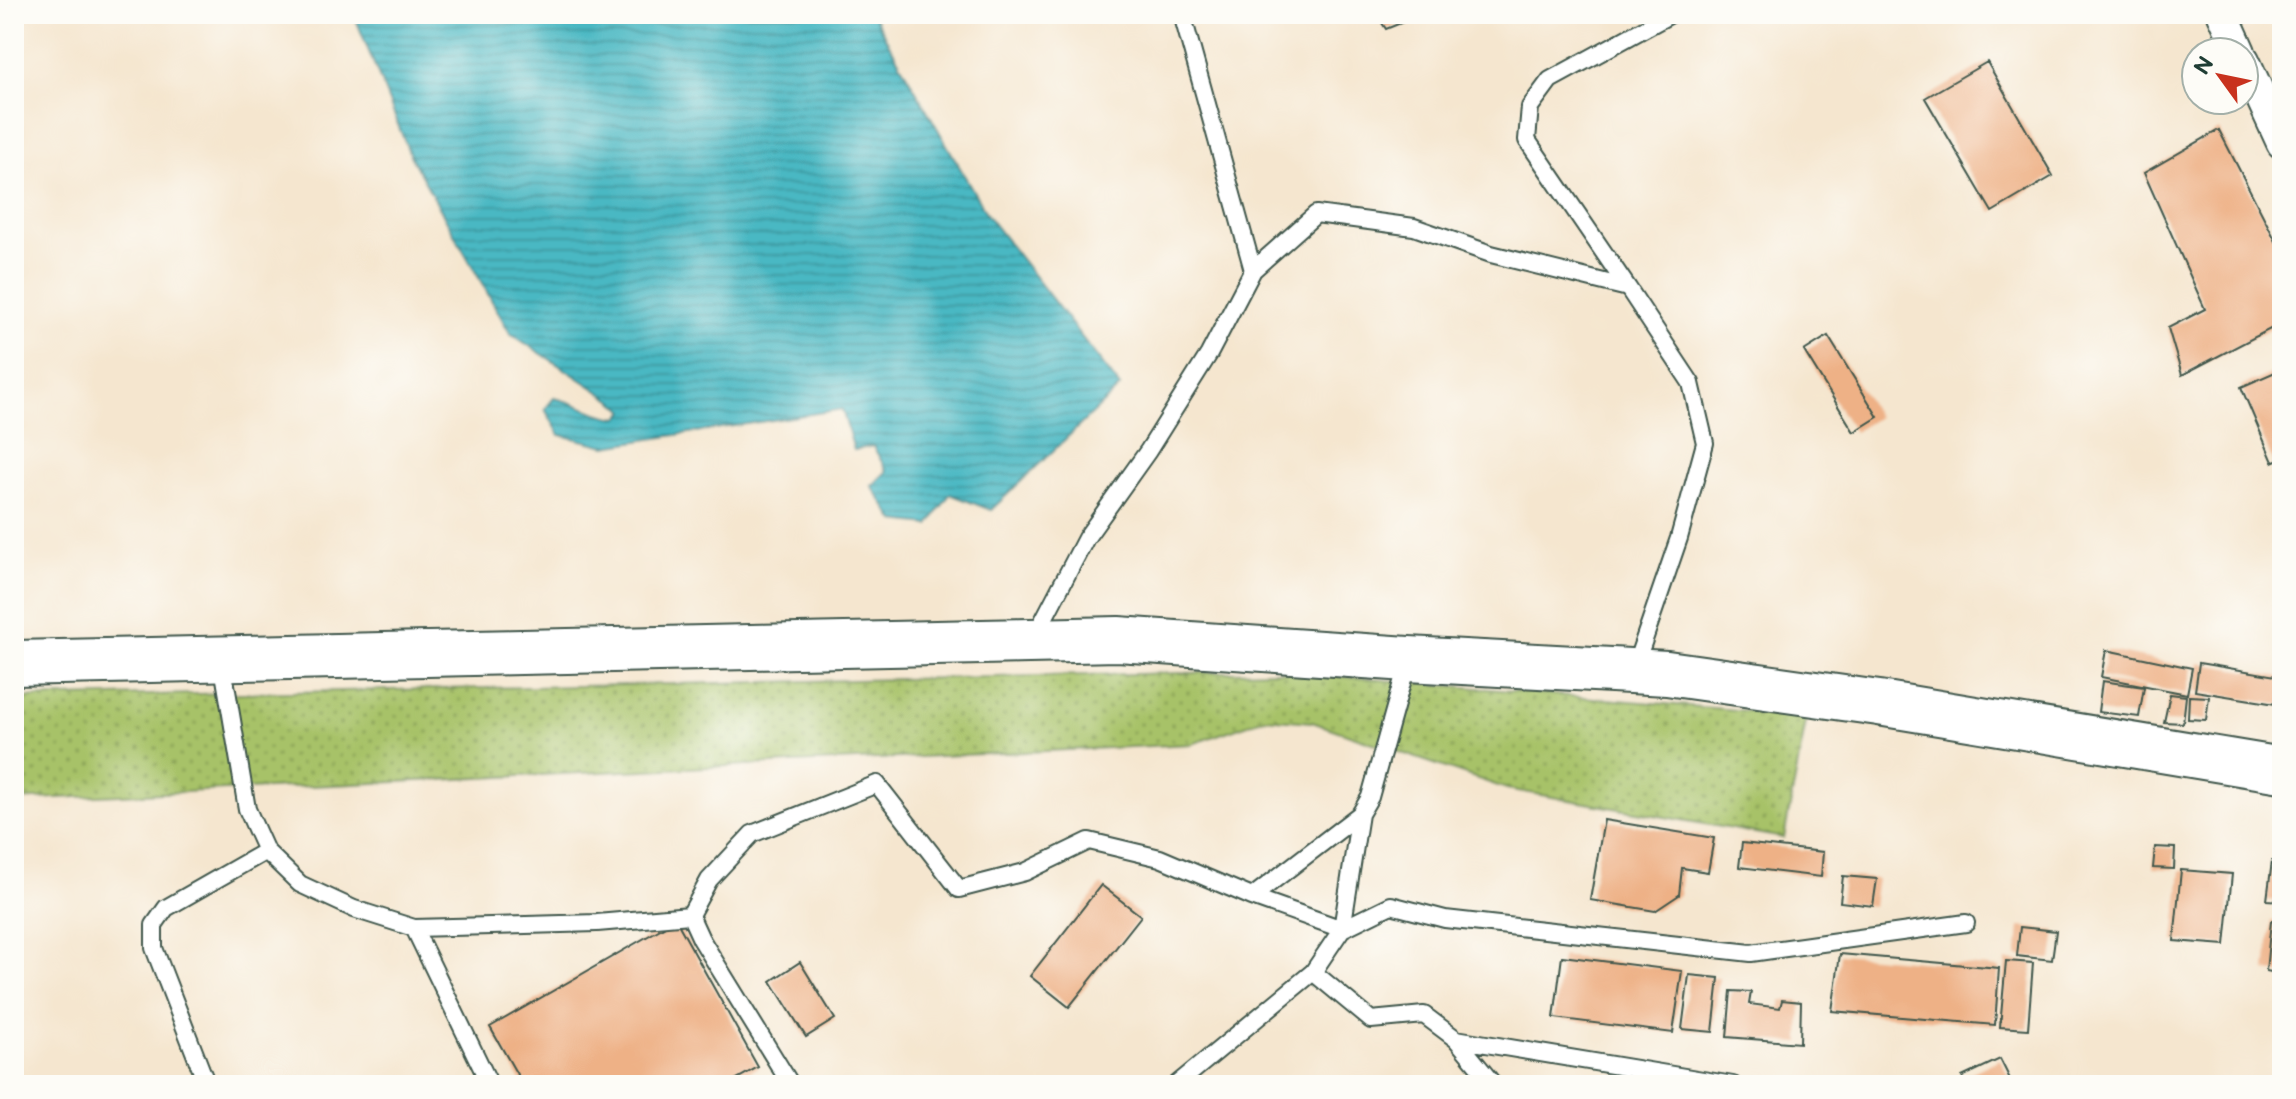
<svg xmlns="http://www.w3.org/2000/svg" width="2296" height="1099" font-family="'Balsamiq Sans',sans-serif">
<defs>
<pattern id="garden-dots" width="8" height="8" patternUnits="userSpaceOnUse" patternTransform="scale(2)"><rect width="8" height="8" fill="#a7c268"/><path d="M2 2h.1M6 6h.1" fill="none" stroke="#879f56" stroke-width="1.8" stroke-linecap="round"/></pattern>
<pattern id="water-rules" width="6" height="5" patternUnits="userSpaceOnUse" patternTransform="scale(2)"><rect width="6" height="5" fill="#4ab8c3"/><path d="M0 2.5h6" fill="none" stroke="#3d979f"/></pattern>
</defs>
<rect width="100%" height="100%" fill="#fdfcf7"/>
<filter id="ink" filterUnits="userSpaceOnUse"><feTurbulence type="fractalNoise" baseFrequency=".0125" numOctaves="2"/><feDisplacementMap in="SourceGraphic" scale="16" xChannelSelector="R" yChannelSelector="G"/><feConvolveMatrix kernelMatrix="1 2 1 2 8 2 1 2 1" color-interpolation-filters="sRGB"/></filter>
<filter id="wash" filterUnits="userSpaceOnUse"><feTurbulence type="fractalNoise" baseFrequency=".006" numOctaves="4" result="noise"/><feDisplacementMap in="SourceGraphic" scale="32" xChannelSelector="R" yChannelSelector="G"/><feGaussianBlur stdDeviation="1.8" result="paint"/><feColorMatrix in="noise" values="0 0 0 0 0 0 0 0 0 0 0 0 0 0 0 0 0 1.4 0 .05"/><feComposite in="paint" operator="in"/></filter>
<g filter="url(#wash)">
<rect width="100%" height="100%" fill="#f5e6cf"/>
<!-- garden -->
<path fill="url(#garden-dots)" stroke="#63804e" stroke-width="2" d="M1276,671L1807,716L1784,838L1507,789L1312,722L1265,718L1192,744L14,800V698Z"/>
<!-- water -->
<path fill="url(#water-rules)" stroke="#347a7c" stroke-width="2" d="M354,14H872L987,215L1120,387L991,510L950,494L929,525L895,521L872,486L887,471L873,446L854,450L842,409L606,446L560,435L545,409L554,398C579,403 593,415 619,418L625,411L615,402L510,333L411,157Z"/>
<g id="blocks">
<!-- building -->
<path fill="#eeb186" d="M1376,14H1423L1386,29Z
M1987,62L2053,176L1992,212L1925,98Z
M2219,130L2282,253V323L2182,375L2168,328L2205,309L2144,173Z
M1828,336L1878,417L1854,432L1804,351Z
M2282,369V458L2273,462L2241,387Z
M2106,650L2192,668L2187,694L2101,677Z
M2199,663L2282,677V705L2195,691Z
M2102,681L2144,687L2139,717L2098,712Z
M2170,694L2186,696L2183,723L2164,722Z
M2189,696L2209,697L2206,720L2188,719Z
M1604,820L1714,838L1708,872L1682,868L1679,895L1655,911L1590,900Z
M1742,843L1823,852L1821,877L1739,867Z
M2155,847L2175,848L2174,869L2153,868Z
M2272,861L2282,862V901L2267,900Z
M2181,870L2232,874L2225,945L2174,941Z
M1843,876L1877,879L1873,906L1840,902Z
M1101,885L1141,916L1069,1007L1030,976Z
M676,920L758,1067L726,1085H523L490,1027Z
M2271,921L2282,922V974L2266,971Z
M2020,927L2056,931L2052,960L2017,956Z
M1840,954L1999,968L1995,1025L1832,1011Z
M1562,956L1682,971L1673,1033L1554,1018Z
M2006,961L2033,963L2028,1029L2000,1027Z
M800,962L835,1019L806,1037L771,981Z
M1689,975L1719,978L1713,1032L1682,1029Z
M1731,991L1751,992L1749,1004L1780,1008L1782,1000L1801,1002L1800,1043L1727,1037Z
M2000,1059L2013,1085H1966L1962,1077Z"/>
</g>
</g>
<g filter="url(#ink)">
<use href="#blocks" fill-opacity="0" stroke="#3f564b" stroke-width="2"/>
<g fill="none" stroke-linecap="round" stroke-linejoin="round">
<!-- service casing -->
<g stroke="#3f564b" stroke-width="20">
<path id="service" d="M1182,14L1253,270
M1628,288L1527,140L1530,107L1550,80L1671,14
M1035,636L1086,538L1148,451L1209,354L1253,270L1316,214L1414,227L1491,254L1628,288L1691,383L1705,443L1679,538L1634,669
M222,661L247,809L266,851L300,884L354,909L414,928L597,923L690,915
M1252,897L1360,814
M690,915L709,880L752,834L877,784L959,889L1025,872L1089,841L1160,858L1252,897L1342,929L1391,905L1445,919L1751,953L1966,923
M690,915L701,939L791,1085
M414,928L490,1085
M1313,972L1371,1020L1424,1015L1456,1039L1494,1085
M1456,1039L1733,1085
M207,1085L154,948V925L166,908L266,851
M1176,1085L1313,972L1342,929L1360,814L1370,797L1408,661"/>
</g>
<!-- minor casing -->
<g stroke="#3f564b" stroke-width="34">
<path id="minor" d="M2223,14L2240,52
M2244,60L2282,143"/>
</g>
<!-- secondary casing -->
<g stroke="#3f564b" stroke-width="48">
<path id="secondary" d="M14,663L1118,639L1408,659L1667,673L1879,703L2282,770"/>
</g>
<!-- service -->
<use href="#service" stroke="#fff" stroke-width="16"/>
<!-- minor -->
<use href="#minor" stroke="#fff" stroke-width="30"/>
<!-- secondary -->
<use href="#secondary" stroke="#fff" stroke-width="44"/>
</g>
</g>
<!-- margin -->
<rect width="2296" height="1099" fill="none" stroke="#fdfcf7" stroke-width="48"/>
<!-- north arrow -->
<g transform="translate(2220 76) rotate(303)"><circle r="38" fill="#fdfcf7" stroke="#a4b0a9" stroke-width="2"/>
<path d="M0-6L14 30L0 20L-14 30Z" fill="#c8321e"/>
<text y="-12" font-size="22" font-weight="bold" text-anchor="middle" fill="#1f3d34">N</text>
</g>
</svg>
